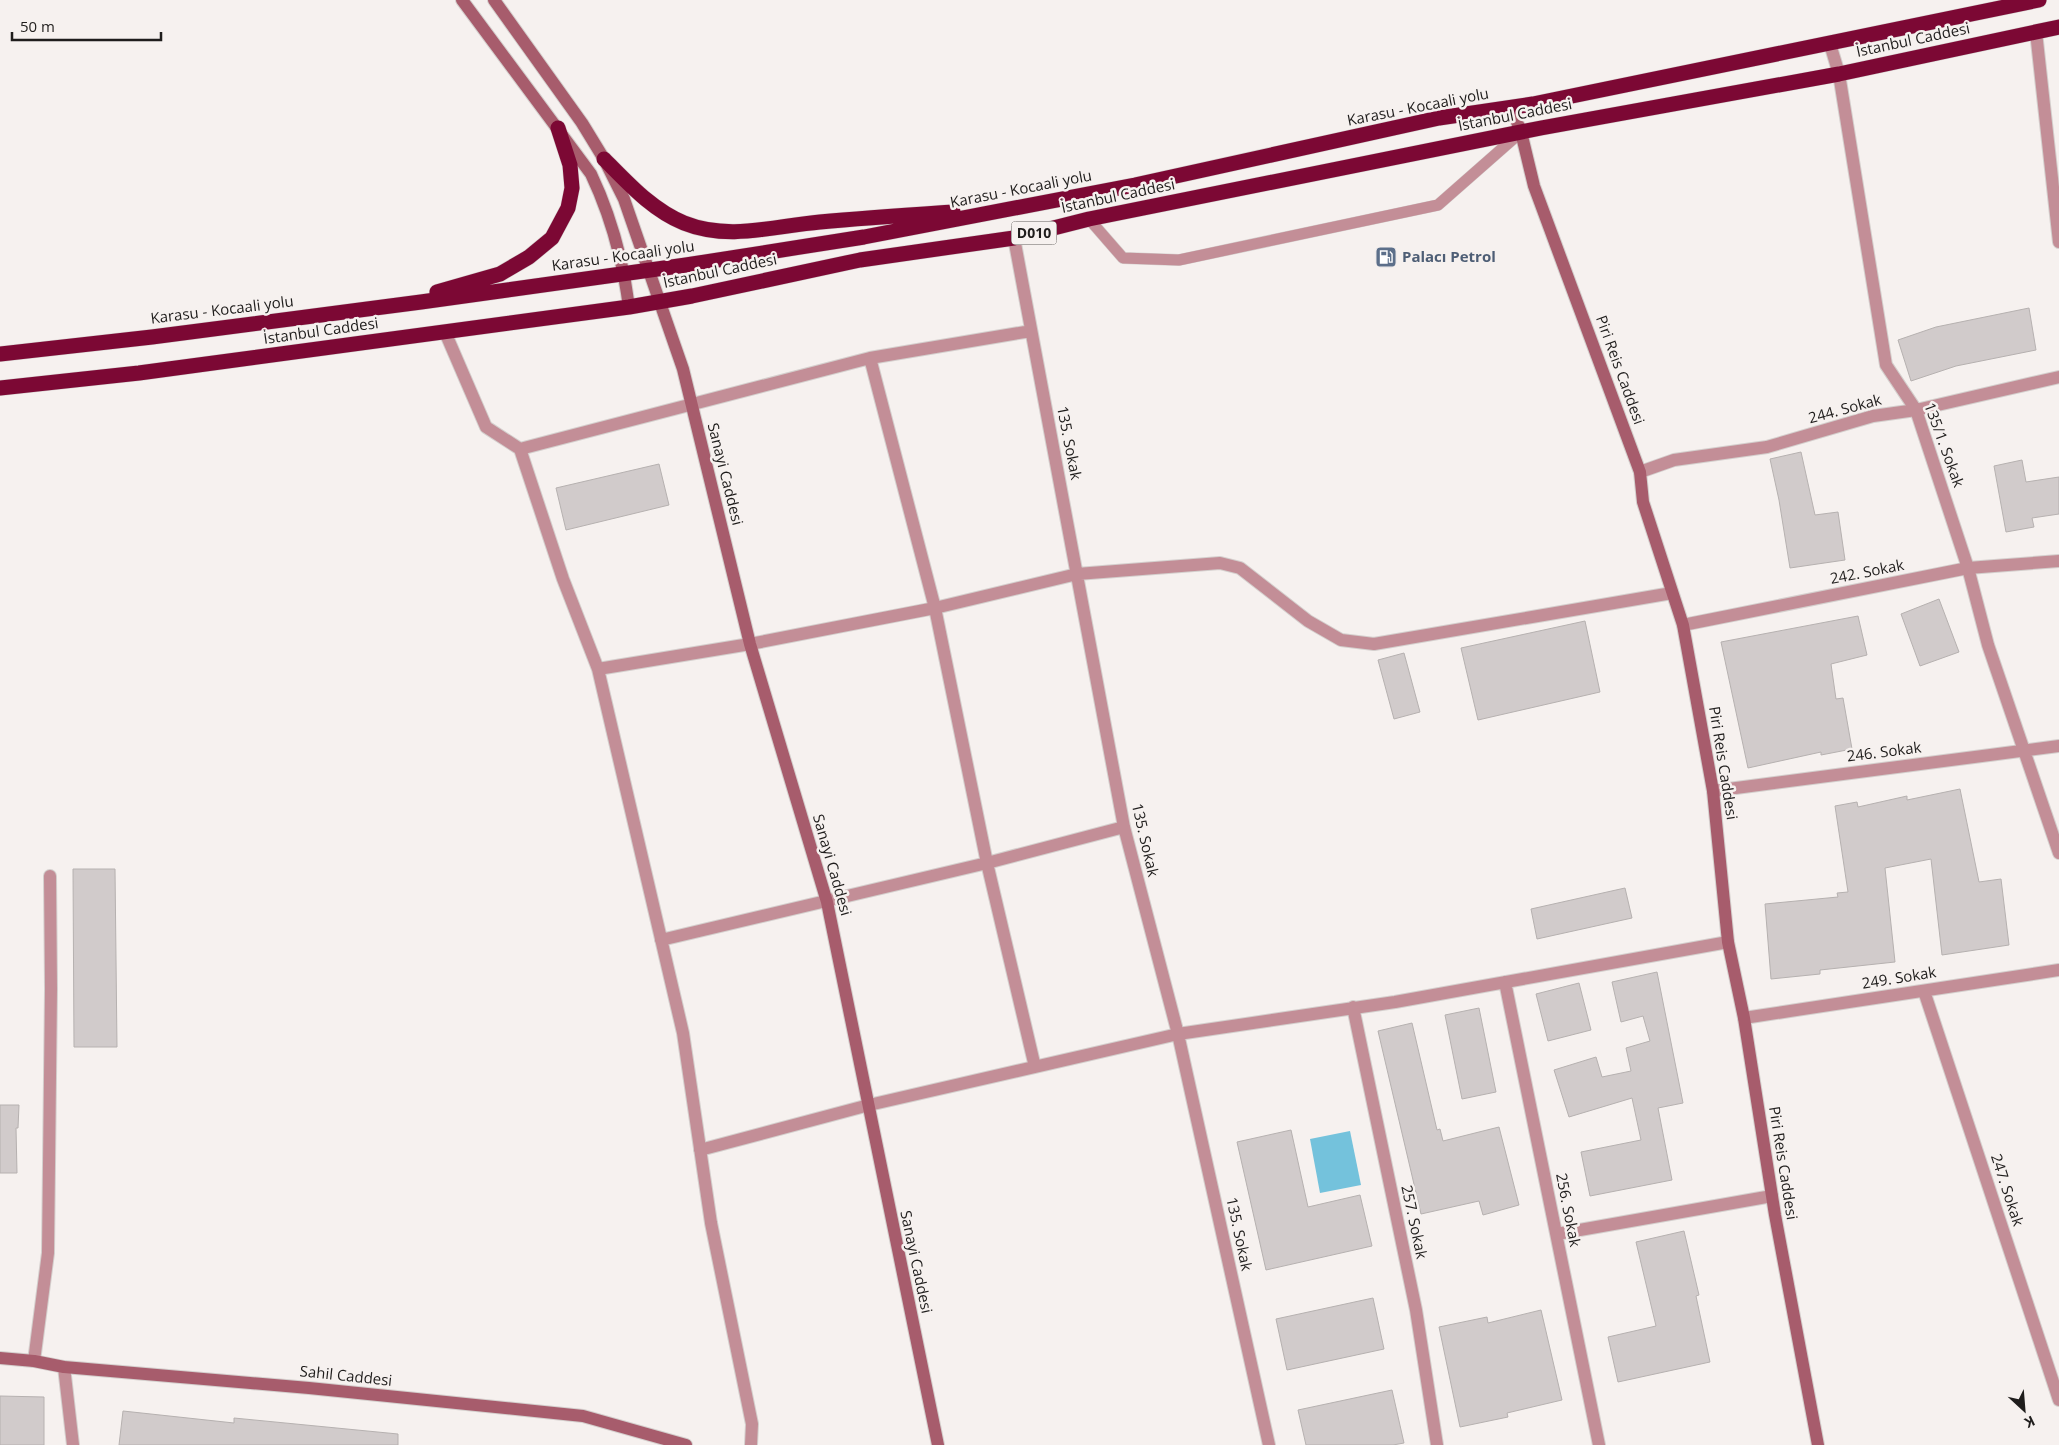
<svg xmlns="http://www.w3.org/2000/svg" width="2059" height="1445" font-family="'Open Sans',sans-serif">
<rect width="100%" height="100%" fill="#f6f1ef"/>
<!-- water -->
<path fill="#74c2dc" d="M1350,1131L1361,1185L1320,1193L1310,1139Z"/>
<!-- building -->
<path fill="#d1cbcb" stroke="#b6b1b0" d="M2029,308L2036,350L1956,366L1911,381L1898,340L1936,327Z
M1801,452L1815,515L1838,512L1845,560L1790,568L1779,500L1770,459Z
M2022,460L2026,482L2059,477V514L2032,518L2034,527L2006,532L1994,466Z
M659,464L669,505L566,530L556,488Z
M1939,599L1959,652L1920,666L1901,614Z
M1858,616L1867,655L1831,664L1836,699L1843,698L1852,749L1821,755V752L1748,768L1721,642Z
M1585,621L1600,692L1478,720L1461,648Z
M1404,653L1420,712L1394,719L1378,660Z
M1960,789L1979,882L2001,879L2009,945L1942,955L1931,859L1885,868L1895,962L1820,970V974L1771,979L1765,904L1838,897L1837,893L1848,892L1835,806L1857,802L1858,807L1907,796V800Z
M73,869H115L117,1047H74Z
M1625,888L1632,918L1537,939L1531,909Z
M1657,972L1683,1103L1658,1108L1672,1180L1590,1196L1581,1152L1641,1140L1632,1098L1569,1117L1554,1070L1596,1057L1602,1077L1631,1071L1626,1048L1650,1041L1643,1016L1621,1022L1612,982Z
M1579,983L1591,1030L1548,1041L1536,994Z
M1479,1008L1496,1092L1462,1099L1445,1015Z
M1412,1023L1437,1130L1440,1129L1443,1141L1499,1127L1519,1205L1483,1215L1479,1201L1421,1214L1378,1031Z
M0,1105H19L18,1128H16L17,1173H0Z
M1291,1130L1308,1207L1360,1195L1372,1246L1266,1270L1237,1142Z
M1684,1231L1699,1295L1696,1296L1710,1362L1618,1382L1608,1337L1656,1326L1636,1242Z
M1373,1298L1384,1349L1287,1370L1276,1319Z
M1541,1310L1562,1400L1507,1413L1508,1417L1460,1427L1439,1327L1487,1317L1488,1323Z
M1392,1390L1404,1443L1393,1445H1306L1298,1410Z
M0,1396L44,1397V1445H0Z
M123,1411L234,1423V1418L398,1434V1445H119Z"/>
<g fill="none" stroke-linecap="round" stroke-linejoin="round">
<!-- lane casing -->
<g stroke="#d4cfcd" stroke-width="12">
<path id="lane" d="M1089,219L1123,258L1179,260L1438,205L1521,132"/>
</g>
<!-- street casing -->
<g stroke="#d4cfcd" stroke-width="14">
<path id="street" d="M2036,32L2059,242
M1830,44L1839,74L1886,365L1916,410L1968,568L1988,645L2059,853
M1014,238L1124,827L1178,1034L1269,1445
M445,332L486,427L520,449L563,579L598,669L683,1033L711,1223L752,1424L751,1445
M870,358L935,608L987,863L1035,1067
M520,449L870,358L1031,331
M1640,472L1674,460L1767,447L1873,416L1916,410L2059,377
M1683,625L1968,568L2059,561
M598,669L750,644L935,608L1077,574L1220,563L1240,568L1308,621L1341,640L1374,644L1672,593
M1713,791L2059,746
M661,940L987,863L1124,827
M1505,982L1599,1445
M1924,991L2059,1400
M1353,1007L1416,1310L1437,1445
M1744,1018L2059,970
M700,1150L869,1105L1178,1034L1395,1002L1728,942
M1557,1234L1772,1196
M34,1361L48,1253L51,989L50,876
M64,1367L73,1445"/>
</g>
<!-- secondary casing -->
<g stroke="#d4cfcd" stroke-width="14">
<path id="secondary" d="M462,0L591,174C611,216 623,261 629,307
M494,0L582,123L604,159L624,199L683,369L750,644L827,902L938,1445
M1511,107L1521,132L1534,186L1640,472L1643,502L1683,625L1713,791L1728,942L1744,1018L1775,1215L1818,1445
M0,1358L34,1361L64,1367L309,1388L583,1416L686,1445"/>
</g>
<!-- highway casing -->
<g stroke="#d4cfcd" stroke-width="16">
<path id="highway" d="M604,159C628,183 652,210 684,223C729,241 774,226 820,222C864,218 909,215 953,212
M437,292L500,274L529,257L552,238L568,208L572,188L570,165L558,128
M0,354L152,337L421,302L686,265L864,237L1135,185L1439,118L1533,104L2039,0
M0,388L139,373L629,307L692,296L860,260L1014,238L1089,219L1541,128L1839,74L2059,27"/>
</g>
<!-- lane -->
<use href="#lane" stroke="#c38e97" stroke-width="11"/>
<!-- street -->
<use href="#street" stroke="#c38e97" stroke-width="12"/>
<!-- secondary -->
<use href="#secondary" stroke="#a75c6c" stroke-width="12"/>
<!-- highway -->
<use href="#highway" stroke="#7c0834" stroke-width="15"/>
</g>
<!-- icons -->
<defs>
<g id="fuel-square" transform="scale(1.125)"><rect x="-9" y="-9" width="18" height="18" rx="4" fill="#5c6f8a" stroke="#f6f1ef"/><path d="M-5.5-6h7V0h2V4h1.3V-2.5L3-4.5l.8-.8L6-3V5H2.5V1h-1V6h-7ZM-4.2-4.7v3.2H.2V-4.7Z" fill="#fff"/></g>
</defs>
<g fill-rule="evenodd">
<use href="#fuel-square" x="1386" y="257"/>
</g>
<g text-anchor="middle" stroke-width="5" stroke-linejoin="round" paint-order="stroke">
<!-- shield labels -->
<rect fill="#f6f1ef" stroke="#605d5b" stroke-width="1" x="1011.5" y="221.5" width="45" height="23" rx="4"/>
<g font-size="14" font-weight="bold" fill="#1f1d1c">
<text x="1034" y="238">D010</text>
</g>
<!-- street labels -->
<g font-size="15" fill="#1f1d1c" stroke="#f6f1ef">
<text transform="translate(1913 40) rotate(-12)" y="5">İstanbul Caddesi</text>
<text transform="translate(1418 107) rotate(-11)" y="5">Karasu - Kocaali yolu</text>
<text transform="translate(1515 115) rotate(-11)" y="5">İstanbul Caddesi</text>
<text transform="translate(1021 189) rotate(-11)" y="5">Karasu - Kocaali yolu</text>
<text transform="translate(1118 196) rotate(-12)" y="5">İstanbul Caddesi</text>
<text transform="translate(623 256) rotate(-8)" y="5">Karasu - Kocaali yolu</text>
<text transform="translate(720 271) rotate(-12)" y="5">İstanbul Caddesi</text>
<text transform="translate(222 310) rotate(-7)" y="5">Karasu - Kocaali yolu</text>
<text transform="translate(321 331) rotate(-8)" y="5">İstanbul Caddesi</text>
<text transform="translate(1620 370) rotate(70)" y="5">Piri Reis Caddesi</text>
<text transform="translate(1845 409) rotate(-15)" y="5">244. Sokak</text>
<text transform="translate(1069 443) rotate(79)" y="5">135. Sokak</text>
<text transform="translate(1944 445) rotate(70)" y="5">135/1. Sokak</text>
<text transform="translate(725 474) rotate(76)" y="5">Sanayi Caddesi</text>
<text transform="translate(1867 572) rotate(-11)" y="5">242. Sokak</text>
<text transform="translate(1884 752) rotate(-7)" y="5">246. Sokak</text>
<text transform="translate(1723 763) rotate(81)" y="5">Piri Reis Caddesi</text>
<text transform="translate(1145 840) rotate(77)" y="5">135. Sokak</text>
<text transform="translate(832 865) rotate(74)" y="5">Sanayi Caddesi</text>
<text transform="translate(1899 978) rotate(-9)" y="5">249. Sokak</text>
<text transform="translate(1783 1163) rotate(81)" y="5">Piri Reis Caddesi</text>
<text transform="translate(2007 1190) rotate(72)" y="5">247. Sokak</text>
<text transform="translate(1568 1210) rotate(79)" y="5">256. Sokak</text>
<text transform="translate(1414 1222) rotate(78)" y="5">257. Sokak</text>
<text transform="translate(1239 1234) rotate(78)" y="5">135. Sokak</text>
<text transform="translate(916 1262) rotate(78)" y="5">Sanayi Caddesi</text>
<text transform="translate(346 1376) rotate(6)" y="5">Sahil Caddesi</text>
</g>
<!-- service labels -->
<g font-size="15" font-weight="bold" fill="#4e5e75" stroke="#f6f1ef" text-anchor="start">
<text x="1402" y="262">Palacı Petrol</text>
</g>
</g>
<!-- north arrow -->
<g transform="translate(2024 1410) rotate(154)" stroke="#f6f1ef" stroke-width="4" paint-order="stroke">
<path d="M0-4L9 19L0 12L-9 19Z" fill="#1f1d1c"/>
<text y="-8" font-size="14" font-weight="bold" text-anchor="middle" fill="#1f1d1c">K</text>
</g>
<!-- scale -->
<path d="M12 32v8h149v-8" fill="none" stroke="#1f1d1c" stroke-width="2.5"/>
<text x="20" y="32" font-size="15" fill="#1f1d1c" stroke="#f6f1ef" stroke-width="4" paint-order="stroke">50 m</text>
</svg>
